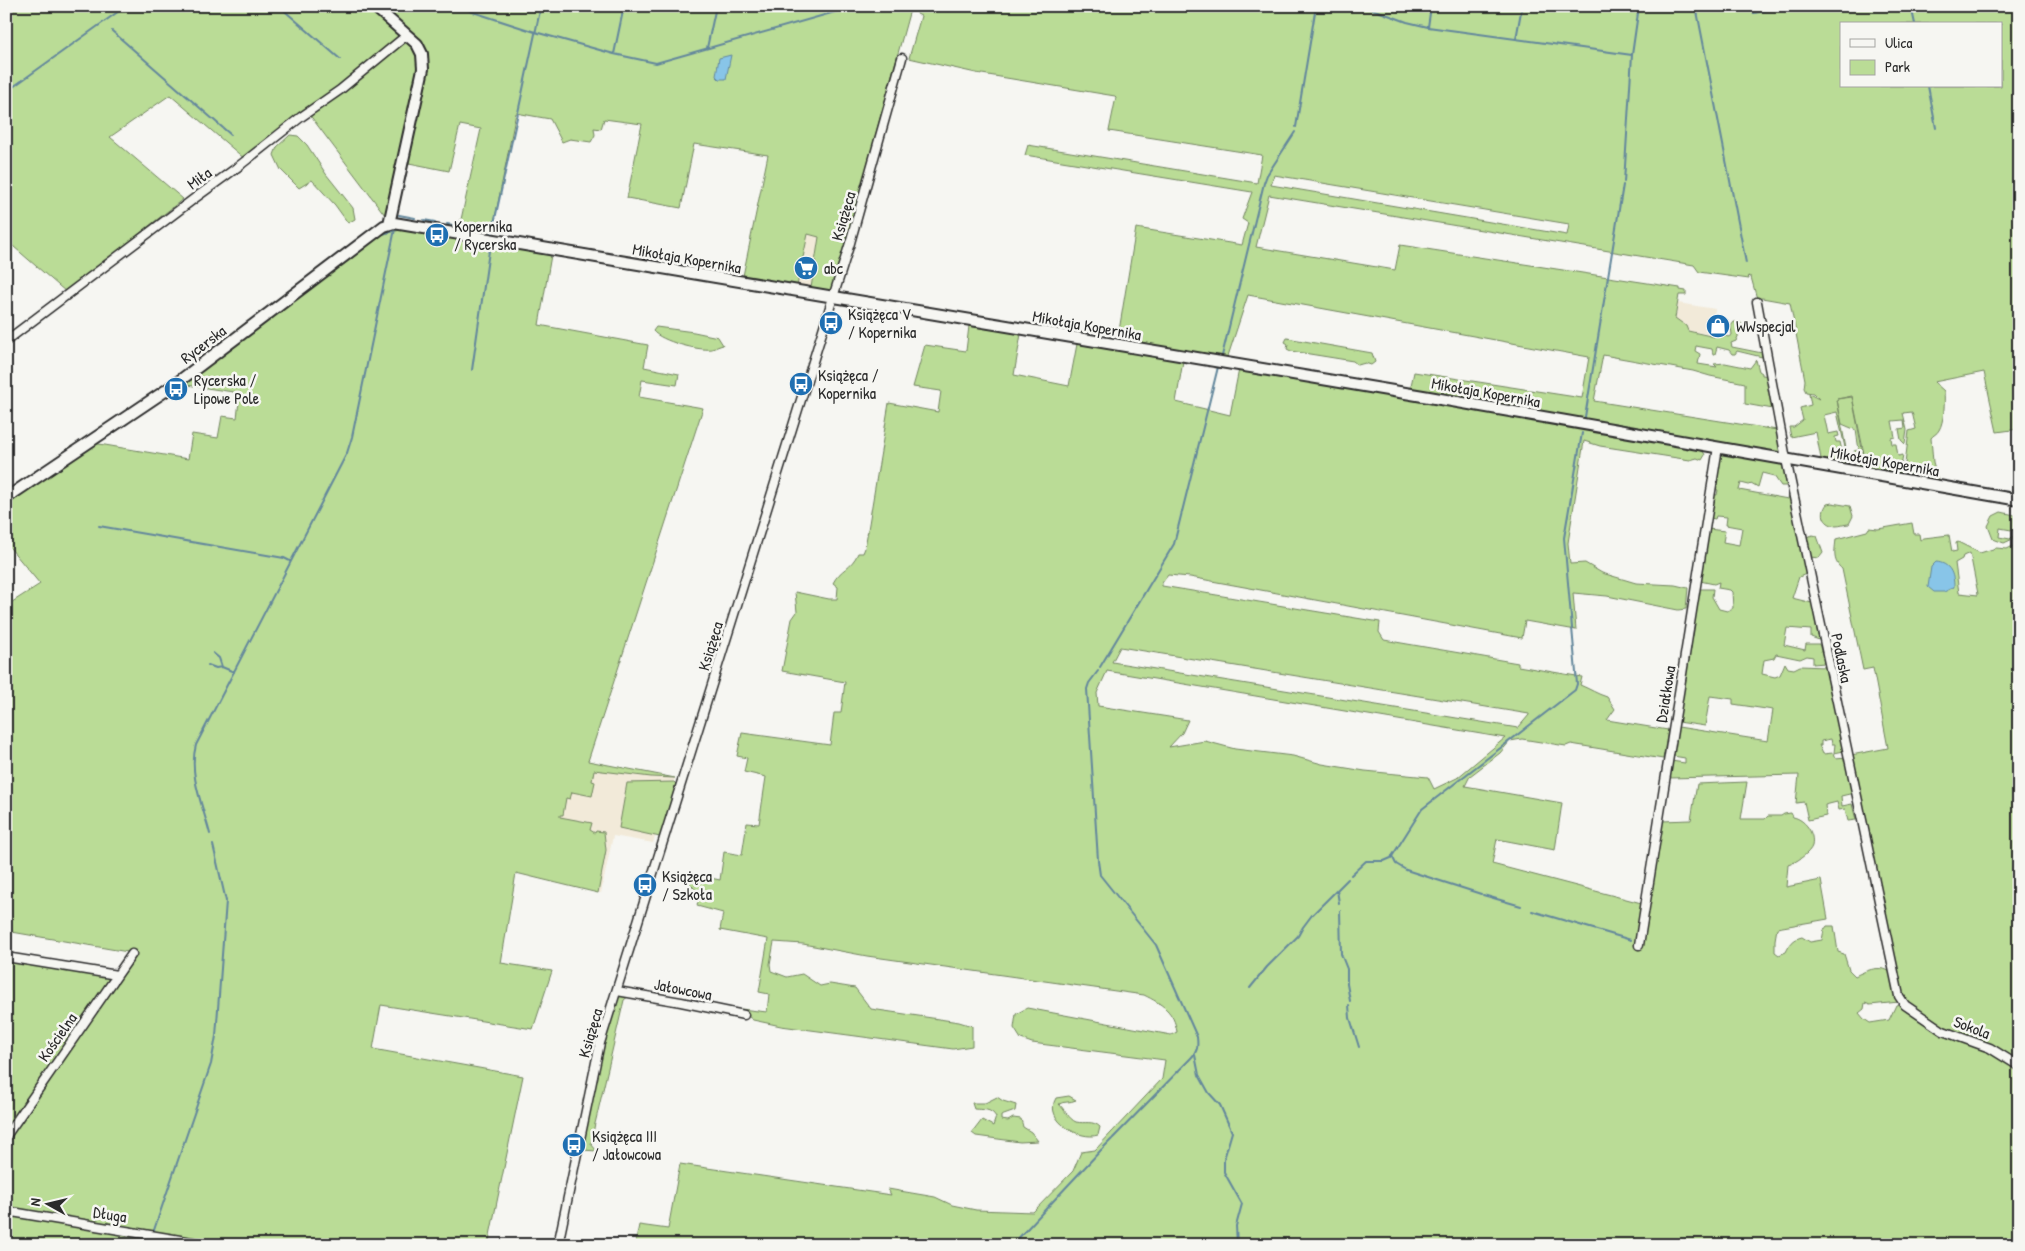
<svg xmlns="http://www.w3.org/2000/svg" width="2025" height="1251" font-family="'Patrick Hand',sans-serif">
<rect width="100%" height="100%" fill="#f6f6f2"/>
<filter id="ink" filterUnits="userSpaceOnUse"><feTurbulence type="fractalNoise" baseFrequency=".02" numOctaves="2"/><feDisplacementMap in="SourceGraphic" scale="10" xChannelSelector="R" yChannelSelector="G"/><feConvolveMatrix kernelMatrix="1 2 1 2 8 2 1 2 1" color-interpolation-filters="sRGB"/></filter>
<g filter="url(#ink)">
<!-- built -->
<path fill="#f2ead9" d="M807,234L820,236L811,288L797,286Z
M1678,303L1715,309L1713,322L1728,325L1726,337L1688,331V329L1674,327Z
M534,753L675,778L653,843L613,836L601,893L516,873Z"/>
<!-- green -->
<path fill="#badc96" stroke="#728460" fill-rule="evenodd" d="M6,6H911L834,286L828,291L811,288L819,237L808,234L797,286L743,276L768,155L694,144L681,208L627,198L642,124L604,119L601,129L594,128L595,135L591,142L570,139L562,142L550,119L516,113L493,228L488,229L460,224L481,129L460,125L449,171L399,161L385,215L309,114L246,160L170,95L110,137L183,199L66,292L6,240Z
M918,6H2019V429L1997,432L1984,372L1934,382L1944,391C1945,402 1944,422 1939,430C1937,434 1933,435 1931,438L1933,462L1938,480L1904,472L1909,431L1916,429L1912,412L1903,413L1907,430L1905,444L1901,440L1899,429L1905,428L1904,420L1892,421L1895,437L1891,438L1892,444H1896L1898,456L1903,455L1901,465L1902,473L1867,468L1852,396L1837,399L1852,397L1865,464H1862L1863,467L1857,466L1854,451L1859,450L1856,430L1842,424L1837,400L1849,465L1837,412L1824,415L1828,434L1838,432L1839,436L1835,437L1836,442H1840L1845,464L1821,459L1816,432L1791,437L1789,427H1794L1803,420L1800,408L1811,405L1809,394L1819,399L1813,393L1806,392L1804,388L1805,380L1790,303L1762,298L1757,299L1751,277L1748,276L1749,279L1699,272L1694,265L1269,195L1256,247L1395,270L1400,245L1680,288V290L1686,291V295H1679L1675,318L1686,326L1688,331L1715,337L1716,332H1718L1728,337L1732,335L1731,326L1734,322H1740L1743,325L1736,341L1731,343L1732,347L1762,353V357L1737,351L1735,354H1732L1729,350L1717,347L1715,354H1713L1712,349L1696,346L1695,351L1700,354L1698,364L1717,367L1714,364L1725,363L1750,368L1756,360L1759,371L1762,373V375L1771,376L1785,455L1410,390L1414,372L1582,398L1589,357L1248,295L1227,359L1117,343L1136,228L1242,245L1248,223L1242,219L1252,192L1025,155L1028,145L1257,183L1262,155L1109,131L1116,97L1115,96L976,73L909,58L921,16L917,14ZM1841,24H2001V86H1841ZM1274,175L1569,224V225L1567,235L1271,185ZM1603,355L1693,371L1710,376L1745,383V404L1773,409L1777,430L1594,401Z
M290,135L298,136L307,145L326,174L353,208L355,219L348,223L335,205L312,180L299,188L281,170L274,155L277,147Z
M400,230L551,255L539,325L648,345L644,367L679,374L677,385L642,380L639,397L703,408L588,761L675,778L651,777L594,770L592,781L595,782L592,796L572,792L570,799L566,798L563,815H560V817L592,823L590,830L595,833L596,831L604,832L606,850L598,893L516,873L501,963L552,971L533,1029L381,1005L373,1049L523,1076L488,1245H6V954L115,972L128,952L6,931V606L40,584L6,543V503L93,443L188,459L192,434L218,438L222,416L237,418L240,393L180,384L376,236Z
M969,326L1021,334L1014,375L1069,386L1077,344L1183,361L1176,402L1230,415L1239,369L1640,437L1666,444L1689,446L1703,451L1705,455L1702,460L1697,458L1690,460L1600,446L1584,441L1568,543L1570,564L1585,563L1602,573L1636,583L1675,585L1688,588L1686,609L1678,610L1607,596L1573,593L1576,630L1525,621L1522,638L1190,577L1168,575L1162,583V586L1380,622L1379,632L1384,640L1518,663V666L1582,677L1580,685C1590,689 1597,694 1607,697L1615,709L1607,720L1668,730L1663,759L1571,744L1566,746L1522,739L1510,741L1500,753L1470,776L1465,786L1562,803L1555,850L1497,839L1492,864L1649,905L1662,821L1691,820L1697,784L1747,782L1741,819H1765L1768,816H1781L1784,814L1791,813L1793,817C1804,819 1815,832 1812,846C1810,853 1795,863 1788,865L1786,887L1821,880L1828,919L1777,928L1775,940V952L1779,955L1786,952C1790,944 1793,939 1802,937L1810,942L1822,940L1824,930L1827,926H1834L1838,952L1844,954L1849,970L1855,976C1865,971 1878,965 1889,971L1899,1002L1870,1005L1865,1003L1864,1009L1859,1013L1864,1019L1870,1023L1889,1020L1896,1005L1900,1004L1911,1008L1902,997L1851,755L1888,748L1873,668L1863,670L1842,569C1832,561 1835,550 1836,539L1867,531L1869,528L1878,529L1912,523L1914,534H1919L1920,540L1924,538L1949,535L1952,552L1957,551L1956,543L1958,542L1980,553L1996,548L2007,549L2019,543V1245H635L639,1225L668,1229L680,1164L891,1195L888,1189L935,1197L952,1205L976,1210L1033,1212L1073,1171L1081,1152L1095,1150L1162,1079L1165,1060L1032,1043L1021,1039L1014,1028L1016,1014L1027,1008L1171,1035L1177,1032C1174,1011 1162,1004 1144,995L867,956L803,944L774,942L770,964L771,971L787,977L802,974L820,986L830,984L855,988L871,1009L959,1022L972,1026V1046L953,1049L781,1026L753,1020L740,1010L741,1009L767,1012L769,994L759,992L768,939L720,930L723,913L697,906L699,893L689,883L691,874L720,880L724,852L742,855L747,823L759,824L766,777L744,772L747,758L737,756L742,733L830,745L834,713H841L845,682L782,671L792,619L797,612L795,592L829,599H837L838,587L833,583C840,569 852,568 858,553H863L865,548L889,403L938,412L941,391L913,387L925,345L966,351ZM1970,553L1978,594V595L1959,593L1955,563L1962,559L1963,556ZM1120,647L1529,714V715L1518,728L1112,662ZM1107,671L1505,738L1457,778L1434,789L1428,777L1365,771L1322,764L1293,756L1235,749L1205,741L1169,747L1182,733L1188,720L1098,706L1097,693Z
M656,327L694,332L718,337L723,345C719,346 715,348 712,349C698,351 661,341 653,331Z
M1287,338L1372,353L1375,362L1371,365L1365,363L1358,365L1353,361L1291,351L1287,349L1288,344L1285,342Z
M1724,453L1782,463L1788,486H1781L1774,476L1762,473L1758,487L1751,483L1749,485L1741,483L1739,490L1788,499L1789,493L1806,574L1799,577L1792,598L1812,603L1819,640L1811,637V630L1787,628L1784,645L1805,650L1806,644H1819L1825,663L1813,664V657L1807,656L1800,659L1776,654L1774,658L1764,660L1762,674L1775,677L1780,675L1785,663L1788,668L1794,669L1800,666L1826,667L1844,751L1834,753L1835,744H1832L1831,739L1821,741V745H1819L1823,754L1833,753L1835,758L1847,757L1854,793L1841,796L1842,806L1852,804L1856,820L1848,821L1845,809L1839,810L1837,802L1825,805L1826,816L1808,820L1804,802L1796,803L1799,775L1669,778L1671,761L1685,763V758L1673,756L1677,728L1678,727L1768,741L1773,710L1733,704V699L1710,696L1705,726L1678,722L1699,589H1713L1712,597L1719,609L1727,611L1733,608L1732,592L1730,590L1718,588L1719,582L1714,584L1700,581L1708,529L1725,531L1723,542L1739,545L1742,528L1726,525L1727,517L1716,516L1715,519L1710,518L1713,494L1717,495L1718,490L1714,489L1721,454Z
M1832,503L1850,506L1853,516L1849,524C1845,524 1841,526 1836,526C1823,524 1820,513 1827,504Z
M2001,512L2019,516L2018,535L2015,533L2017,531L2000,528L1999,537L2010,539L2013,536L2015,538L2004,543L1993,539L1988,526L1993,516Z
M1813,535L1817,536L1823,553L1819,558L1810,557L1806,537Z
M674,782L676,784L660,837L619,828L627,783Z
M620,994L629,996L624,1000L594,1128L591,1144L597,1151L582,1150C592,1097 602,1045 620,994Z
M1069,1096L1076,1100C1070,1103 1064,1101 1059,1104C1065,1110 1069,1119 1076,1122C1085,1124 1093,1120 1100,1127L1098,1135C1080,1141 1043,1120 1056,1098Z
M997,1097L1003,1101L1016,1105L1015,1111L1001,1116V1120L1008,1121L1013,1118L1021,1119L1023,1127L1031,1132L1038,1141L1020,1142L976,1136L972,1133L982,1120L993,1126L996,1117C991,1108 983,1110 974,1109L972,1103H985Z"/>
<!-- water -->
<path fill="#88c5e8" stroke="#63879c" d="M731,55L726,79H719L716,76L719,58Z
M1936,562C1950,563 1954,574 1954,587L1944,592H1934L1928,587L1931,567Z"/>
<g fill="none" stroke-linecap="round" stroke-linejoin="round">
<!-- stream -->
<path stroke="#63879c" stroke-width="2" d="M279,6L340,59
M465,6L470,11L535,32L614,54L656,63L856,6
M935,6L948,11L962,6
M1364,6L1407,22L1428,27L1632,55
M1696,6L1746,263
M1753,6L1754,13L1786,6
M1911,6L1915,24
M828,14L829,6
M1428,27L1431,6
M112,31L231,135
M1516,39L1522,6
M707,48L716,6
M614,54L624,6
M1928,86L1936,128
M6,92L126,6
M1296,127L1316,6
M1624,182L1632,55L1639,6
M399,215L415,218
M424,220L435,222
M447,224L480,230
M492,233L541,6
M379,235L400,229
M1222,356L1264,183L1267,175L1295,132
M472,370L490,244
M182,385L288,305
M166,397L172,393
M147,409L161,400
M1585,417L1623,185
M125,425L135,417
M89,448L113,433
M99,526L284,558L290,561
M213,653L219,658L222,667
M208,665L216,668L222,667L234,672
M1100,667L1174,544L1218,367
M210,834C203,806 188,774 196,745L347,453L352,437L395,229
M1392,856L1396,864L1406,870L1481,894
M1098,860L1087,689L1089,683L1098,671
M1098,861L1100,875L1156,945L1197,1037C1198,1046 1198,1051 1191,1058L1113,1138
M1351,875L1366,861H1384L1391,858L1422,809L1575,690L1577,684L1564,538L1582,433
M1337,890L1339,903
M1483,895L1521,906
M1340,911L1341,954L1347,969V984L1350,1001
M1532,911L1631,940
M1250,988L1267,967L1298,936L1303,927L1312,915L1348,879
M1349,1005L1350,1018L1359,1047
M1195,1055L1199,1075L1209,1093L1220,1105L1232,1132L1224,1159V1172L1242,1204L1236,1226L1237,1245
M1103,1148L1112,1139
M154,1230L211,1064L216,1036L226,901L213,845
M148,1244L156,1241L176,1245
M1012,1245L1102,1149"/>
<!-- minor casing -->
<g stroke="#2b2b2b" stroke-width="11">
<path id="minor" d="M1757,302L1786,459L1899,996L1905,1005L1943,1031L1990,1048L2019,1066
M6,341L195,198L239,166L301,117L340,90L407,35
M1639,945L1718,447
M6,957L117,975
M617,991L681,1002L744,1015
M6,1136L132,954
M6,1211L210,1245
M558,1245L600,1043L850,243L902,58"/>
</g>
<!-- tertiary casing -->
<g stroke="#2b2b2b" stroke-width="14">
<path id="tertiary" d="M374,6L417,44L422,54L423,69L389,224
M6,498L174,385L384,226L394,223L1429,397L2019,500"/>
</g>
<!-- minor -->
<use href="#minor" stroke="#f6f6f2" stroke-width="8"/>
<!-- tertiary -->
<use href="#tertiary" stroke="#f6f6f2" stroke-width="10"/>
</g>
</g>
<!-- icons -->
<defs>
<g id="bus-disc" transform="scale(1.25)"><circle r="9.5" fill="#1f6fb2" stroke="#f6f6f2"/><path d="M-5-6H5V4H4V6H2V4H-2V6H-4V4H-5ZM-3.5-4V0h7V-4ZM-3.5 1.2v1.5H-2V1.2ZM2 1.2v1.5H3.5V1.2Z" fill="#fff"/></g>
<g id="supermarket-disc" transform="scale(1.25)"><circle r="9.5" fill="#1f6fb2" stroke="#f6f6f2"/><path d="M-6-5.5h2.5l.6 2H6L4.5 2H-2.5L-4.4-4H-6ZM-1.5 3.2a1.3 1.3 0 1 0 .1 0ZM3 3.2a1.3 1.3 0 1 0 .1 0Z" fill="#fff"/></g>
<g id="shop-disc" transform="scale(1.25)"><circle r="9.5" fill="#1f6fb2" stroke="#f6f6f2"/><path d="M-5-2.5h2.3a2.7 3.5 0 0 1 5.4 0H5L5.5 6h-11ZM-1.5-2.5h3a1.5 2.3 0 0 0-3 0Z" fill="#fff"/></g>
</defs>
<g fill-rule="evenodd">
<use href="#bus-disc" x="437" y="235"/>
<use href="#supermarket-disc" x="806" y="268"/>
<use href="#bus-disc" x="831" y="323"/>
<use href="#shop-disc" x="1718" y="326"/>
<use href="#bus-disc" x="801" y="384"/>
<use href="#bus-disc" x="176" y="389"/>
<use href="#bus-disc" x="645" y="885"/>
<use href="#bus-disc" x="574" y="1145"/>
</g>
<g text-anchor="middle" stroke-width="5" stroke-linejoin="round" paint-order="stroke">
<!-- street labels -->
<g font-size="16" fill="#2b2b2b" stroke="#f6f6f2">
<text transform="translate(199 178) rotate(-36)" y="6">Miła</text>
<text transform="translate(843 216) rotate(-74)" y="6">Książęca</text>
<text transform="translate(687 258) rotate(10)" y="6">Mikołaja Kopernika</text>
<text transform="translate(1087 325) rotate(10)" y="6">Mikołaja Kopernika</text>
<text transform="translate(203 344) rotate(-37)" y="6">Rycerska</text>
<text transform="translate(1486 392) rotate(10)" y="6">Mikołaja Kopernika</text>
<text transform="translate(1885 461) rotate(10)" y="6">Mikołaja Kopernika</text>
<text transform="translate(710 646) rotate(-73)" y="6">Książęca</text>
<text transform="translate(1842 658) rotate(78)" y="6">Podlaska</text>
<text transform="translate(1665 694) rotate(-81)" y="6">Działkowa</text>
<text transform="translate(683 989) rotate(11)" y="6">Jałowcowa</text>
<text transform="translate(1972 1027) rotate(21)" y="6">Sokola</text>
<text transform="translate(590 1033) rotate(-74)" y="6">Książęca</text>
<text transform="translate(57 1037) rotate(-55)" y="6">Kościelna</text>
<text transform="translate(110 1214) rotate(9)" y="6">Długa</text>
</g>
<!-- poi labels -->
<g font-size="16" fill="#2b2b2b" stroke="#f6f6f2" text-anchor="start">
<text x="454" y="232">Kopernika<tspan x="454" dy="18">/ Rycerska</tspan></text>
<text x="824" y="274">abc</text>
<text x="848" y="320">Książęca V<tspan x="848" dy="18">/ Kopernika</tspan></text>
<text x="1736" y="332">WWspecjal</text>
<text x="818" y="381">Książęca /<tspan x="818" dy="18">Kopernika</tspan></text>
<text x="194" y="386">Rycerska /<tspan x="194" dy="18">Lipowe Pole</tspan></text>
<text x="662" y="882">Książęca<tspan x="662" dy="18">/ Szkoła</tspan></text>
<text x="592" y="1142">Książęca III<tspan x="592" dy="18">/ Jałowcowa</tspan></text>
</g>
</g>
<!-- margin -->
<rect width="2025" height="1251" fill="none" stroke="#f6f6f2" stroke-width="25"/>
<rect x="12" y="12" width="2000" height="1226" fill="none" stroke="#2b2b2b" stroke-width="2" filter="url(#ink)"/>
<!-- legend -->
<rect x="1840" y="22" width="162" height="65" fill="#f6f6f2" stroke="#a5a5a2"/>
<rect x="1850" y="39" width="25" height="8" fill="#f6f6f2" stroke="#a5a5a2"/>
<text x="1885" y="48" font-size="15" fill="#2b2b2b">Ulica</text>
<rect x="1850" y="60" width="25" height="15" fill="#badc96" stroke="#a5a5a2"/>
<text x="1885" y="72" font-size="15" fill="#2b2b2b">Park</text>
<!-- north arrow -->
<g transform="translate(48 1204) rotate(278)" stroke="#f6f6f2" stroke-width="4" paint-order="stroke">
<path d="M0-4L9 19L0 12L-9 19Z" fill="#2b2b2b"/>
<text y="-8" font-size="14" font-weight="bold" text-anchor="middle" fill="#2b2b2b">N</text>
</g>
</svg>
